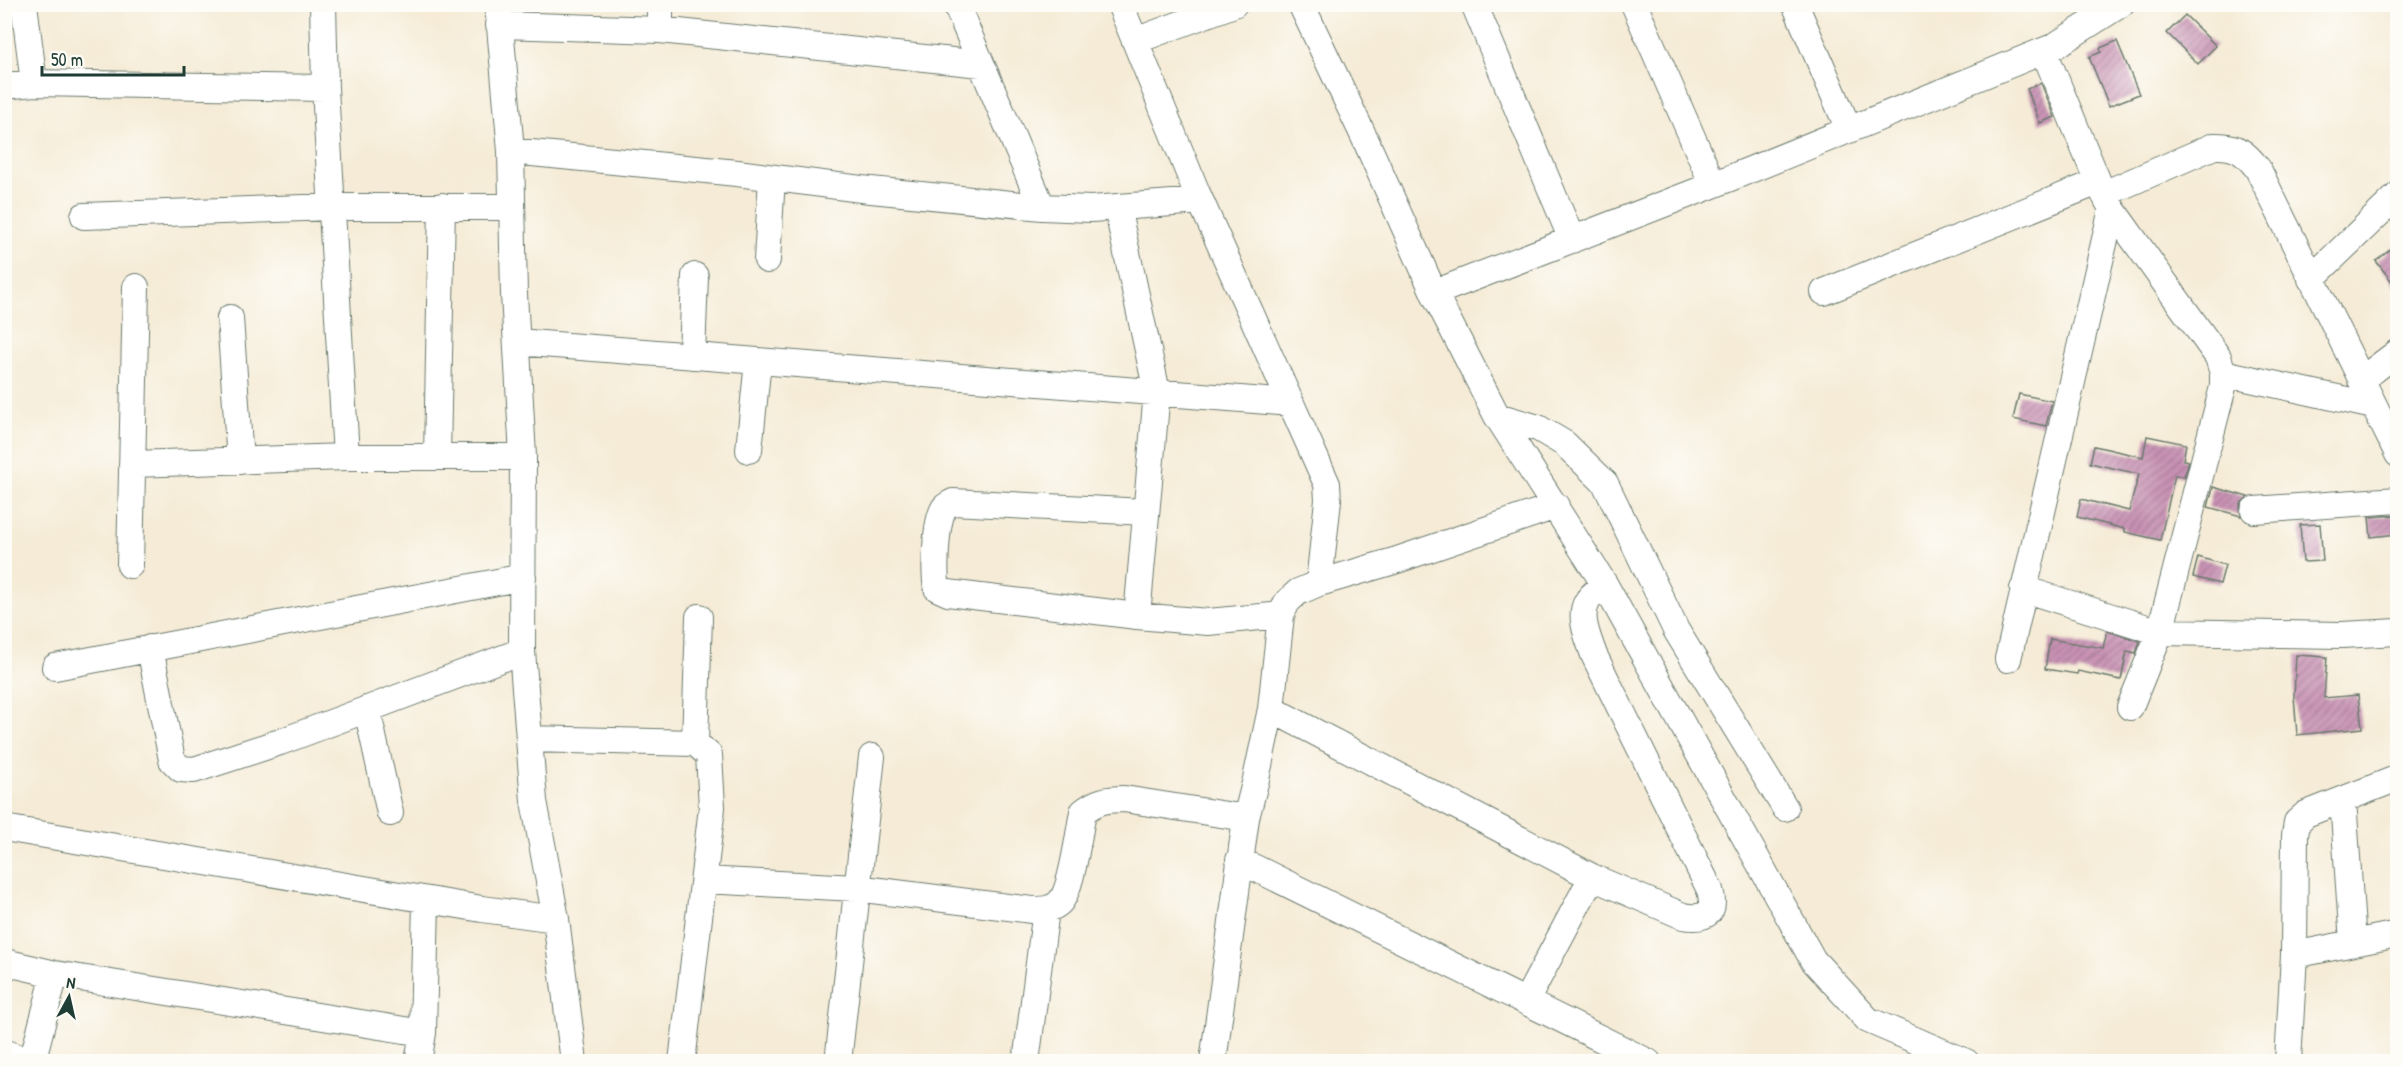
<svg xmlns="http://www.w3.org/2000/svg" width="2402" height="1066" font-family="'Patrick Hand',sans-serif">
<defs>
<pattern id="building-hatch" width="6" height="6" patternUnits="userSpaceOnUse" patternTransform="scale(1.5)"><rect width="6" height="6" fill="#c891b4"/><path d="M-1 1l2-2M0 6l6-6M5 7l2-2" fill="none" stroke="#a27893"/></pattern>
</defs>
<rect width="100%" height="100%" fill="#fdfcf7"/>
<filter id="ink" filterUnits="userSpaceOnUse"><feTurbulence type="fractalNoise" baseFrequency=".0167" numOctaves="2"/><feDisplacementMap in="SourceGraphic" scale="12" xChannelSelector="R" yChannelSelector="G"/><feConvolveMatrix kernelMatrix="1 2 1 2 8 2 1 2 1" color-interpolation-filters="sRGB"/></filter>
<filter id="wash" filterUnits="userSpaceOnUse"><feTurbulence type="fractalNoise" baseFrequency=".008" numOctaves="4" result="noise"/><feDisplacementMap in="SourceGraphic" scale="24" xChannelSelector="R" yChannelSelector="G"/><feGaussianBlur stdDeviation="1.35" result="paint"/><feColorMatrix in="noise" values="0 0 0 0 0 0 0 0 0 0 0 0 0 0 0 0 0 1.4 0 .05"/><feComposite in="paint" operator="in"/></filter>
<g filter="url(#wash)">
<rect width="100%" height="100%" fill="#f5ebd6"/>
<g id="blocks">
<!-- building -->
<path fill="url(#building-hatch)" d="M2185,15L2216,46L2198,64L2167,33Z
M2117,41L2139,94L2109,106L2089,57L2101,52L2100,48Z
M2041,83L2055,117L2040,123L2027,89Z
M2397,244V288L2376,261Z
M2019,394L2052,401L2046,426L2013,419Z
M2147,436L2186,444L2183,460L2189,461L2184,477L2175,475L2160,540L2125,532V529L2077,517L2081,499L2129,511L2139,474L2090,463L2094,446L2143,457Z
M2213,487L2248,497L2240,504L2241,516L2208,507Z
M2397,515V534L2371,537L2369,517Z
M2320,524L2323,561L2303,562L2300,525Z
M2198,557L2225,565L2220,584L2193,577Z
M2107,631L2140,641L2136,653L2127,651L2121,680L2078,671L2077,674L2045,669L2050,639L2103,648Z
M2296,655L2327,657L2324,698L2358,695L2362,728L2297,735L2294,696Z"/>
</g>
</g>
<g filter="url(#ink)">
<use href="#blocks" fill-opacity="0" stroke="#6a7a6d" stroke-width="1.5"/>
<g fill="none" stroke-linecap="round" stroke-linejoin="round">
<!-- minor casing -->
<g stroke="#6a7a6d" stroke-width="28">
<path id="minor" d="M24,4L34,83
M323,4L325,88L346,457
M498,4L511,151L514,294L523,457L522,651L534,801L556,919L574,1062
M956,4L1042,207
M1120,4L1197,193L1327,484L1328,500L1319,583
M1301,4L1366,141L1434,293L1497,416L1605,585L1813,960L1868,1020L1966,1062
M1474,4L1572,240
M1634,4L1713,185
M1795,4L1849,130
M499,25L660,30L981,64
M660,30V4
M1135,41L1234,4
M2044,51L2098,182L2112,209L2218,357L2223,373V387L2160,632L2130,707
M4,86L34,83L325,88
M511,151L737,173L861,189L1042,207L1091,209L1200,201
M2104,194L2214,146C2236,145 2245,152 2258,169L2398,454
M1117,207L1157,392L1137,616L948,593L937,588C934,574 935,518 945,507C947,505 950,504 953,502L1145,512
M84,216L333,207H512
M767,260L772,178
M2311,279L2398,195
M1824,292L2098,182
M1434,293L1713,185L2053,47L2121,4
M230,318L240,461
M517,342L1291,403
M692,356L695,276
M2223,373L2374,406
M2361,380L2398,352
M1497,416L1538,428L1565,444L1605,483L1676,630L1785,808
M749,450L758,361
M437,456L442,206
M132,464L346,457H523
M2254,510L2398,500
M130,565L136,287
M2023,589L2160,632L2342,635L2398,632
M1137,616L1208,622L1281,615
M150,648L172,760L181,769L194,770L280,742L522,651
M2008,659L2112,209
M55,667L523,577
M367,709L390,813
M1271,709L1592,877L1683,916C1705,920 1717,914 1710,890L1594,655C1589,640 1578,617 1587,602C1590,595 1599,590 1605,585
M529,739L695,743L709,755L712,807L682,1062
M695,743L699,617
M2343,800L2353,943
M4,828L482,909L556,919
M1239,860L1648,1062
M704,880L856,888L1032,910C1042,910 1051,910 1059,903C1072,891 1079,831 1083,812C1096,801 1107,799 1124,799L1246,818
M2294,955L2398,934
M4,962L55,974L423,1033
M1526,1001L1592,877
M4,1052L30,1062
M32,1062L55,974
M418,1062L423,1033L426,900
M838,1062L872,757
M1026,1062L1046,910
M1213,1062L1246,818L1256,779L1271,709L1281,615L1287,602L1298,592L1319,583L1394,561L1556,506
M2288,1062L2294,955L2295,835L2297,822L2306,814L2398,778"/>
</g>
<!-- minor -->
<use href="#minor" stroke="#fff" stroke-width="26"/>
</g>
</g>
<!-- margin -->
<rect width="2402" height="1066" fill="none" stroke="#fdfcf7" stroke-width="24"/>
<!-- north arrow -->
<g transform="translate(69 997) rotate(8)" stroke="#fdfcf7" stroke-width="4.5" paint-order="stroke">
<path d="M0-4.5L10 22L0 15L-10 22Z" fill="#1f3d34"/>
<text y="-9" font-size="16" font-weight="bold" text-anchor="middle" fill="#1f3d34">N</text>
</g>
<!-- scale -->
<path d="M42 66v9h142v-9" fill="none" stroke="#1f3d34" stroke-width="3"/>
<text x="51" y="66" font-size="18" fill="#1f3d34" stroke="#fdfcf7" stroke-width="4.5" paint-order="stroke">50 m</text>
</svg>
